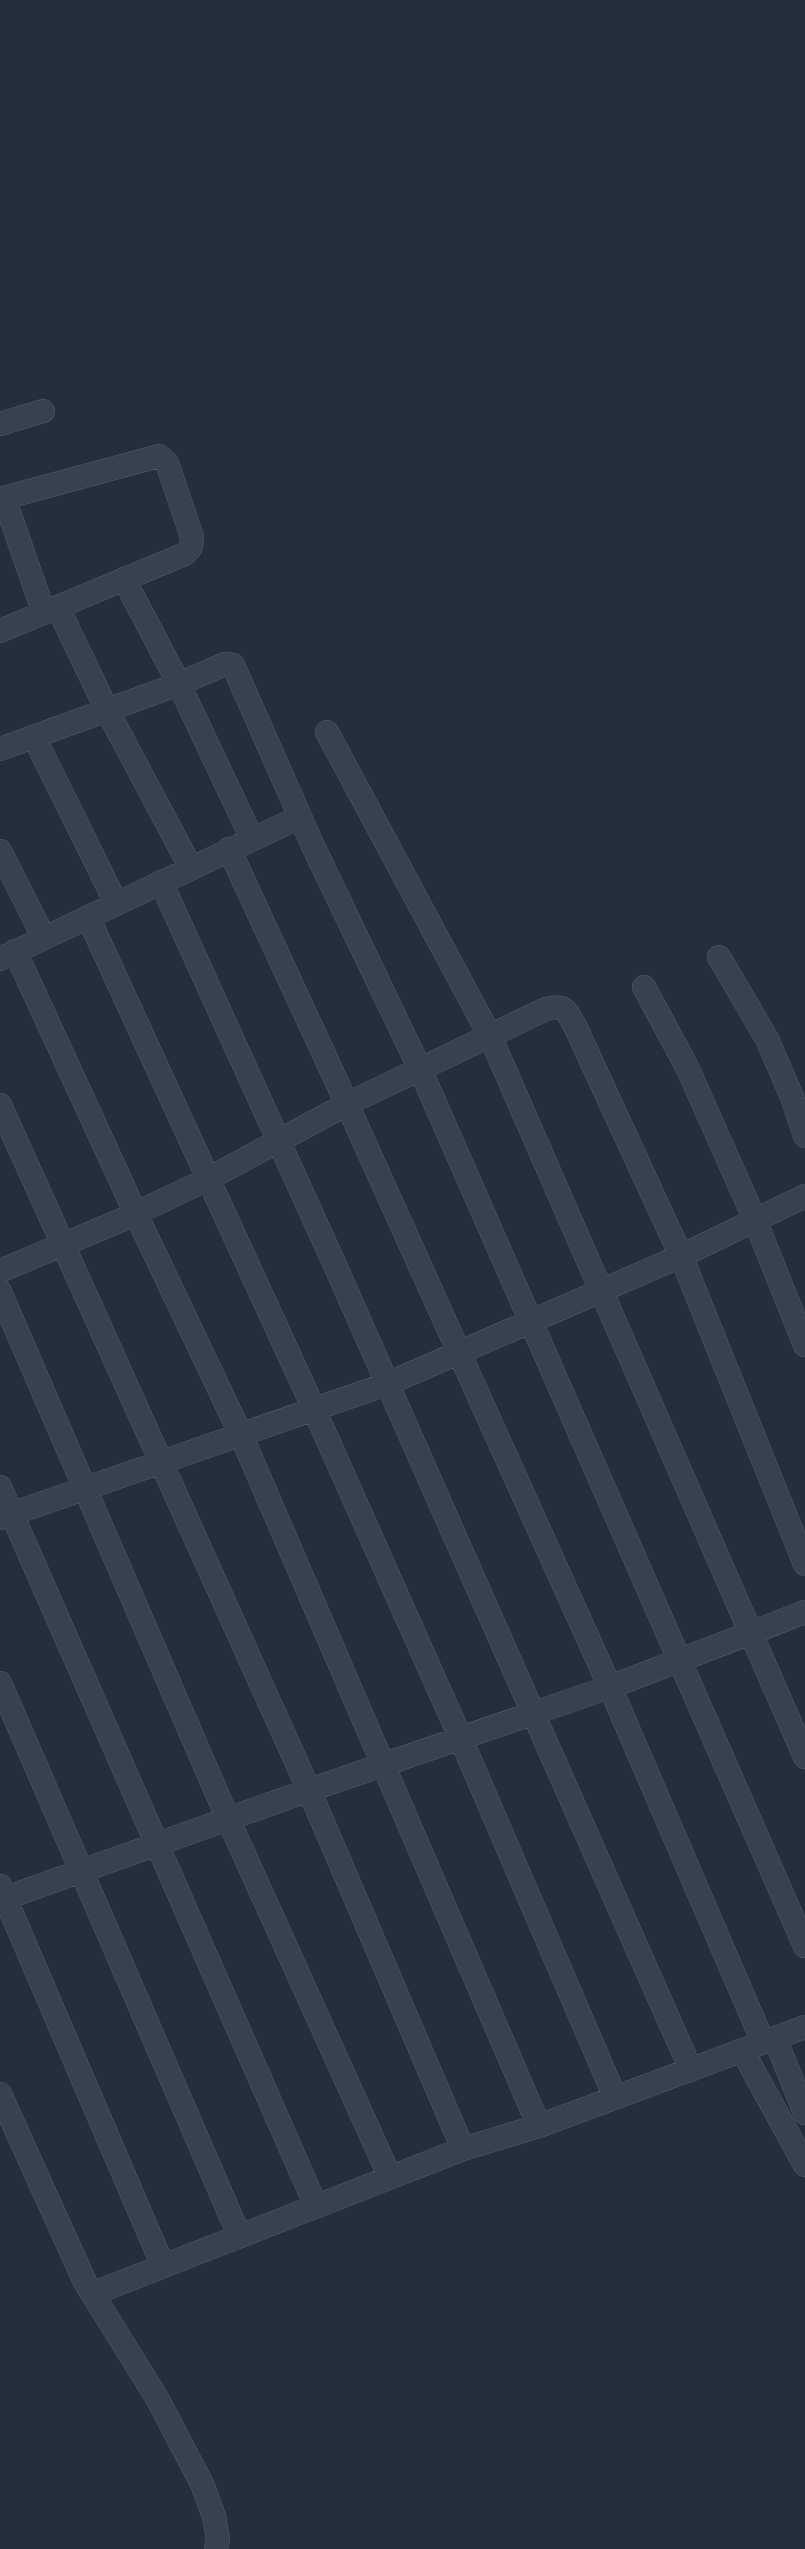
<svg xmlns="http://www.w3.org/2000/svg" width="805" height="2549" font-family="'Work Sans',sans-serif">
<rect width="100%" height="100%" fill="#242f3e"/>
<g fill="none" stroke-linecap="round" stroke-linejoin="round">
<!-- minor casing -->
<g stroke="#565f6c" stroke-width="24">
<path id="minor" d="M0,424L43,411
M4,498L44,613
M0,499L159,456L167,463L192,537L191,547L185,554L0,631
M124,579L179,684L252,839
M58,608L107,710L191,868
M327,732L490,1036L805,1757
M34,737L116,903
M0,749L179,684L225,664L233,665L313,846L420,1069L805,1946
M229,849L347,1104L610,1687L763,2042
M0,851L44,938
M161,882L334,1263L691,2070
M88,917L314,1409L461,1739L615,2097
M15,951L136,1214L241,1435L539,2126
M719,957L767,1039L792,1097L805,1136
M0,959L300,817
M644,987L687,1067L755,1220L805,1345
M0,1105L309,1790L463,2149
M0,1271L124,1219L208,1179L347,1104L546,1009C565,1004 566,1010 575,1026L681,1256L805,1564
M0,1292L228,1819L390,2177
M0,1487L316,2206
M0,1518L387,1384L681,1256L805,1196
M0,1683L239,2235
M0,1886L163,2266
M0,1900L301,1793L610,1687L805,1612
M775,2038L805,2113
M742,2050L805,2165
M0,2094L85,2282L157,2398L202,2484L214,2516L218,2539L216,2549
M92,2294L463,2149L539,2126L805,2027"/>
</g>
<!-- minor -->
<use href="#minor" stroke="#38414e" stroke-width="23"/>
</g>
</svg>
